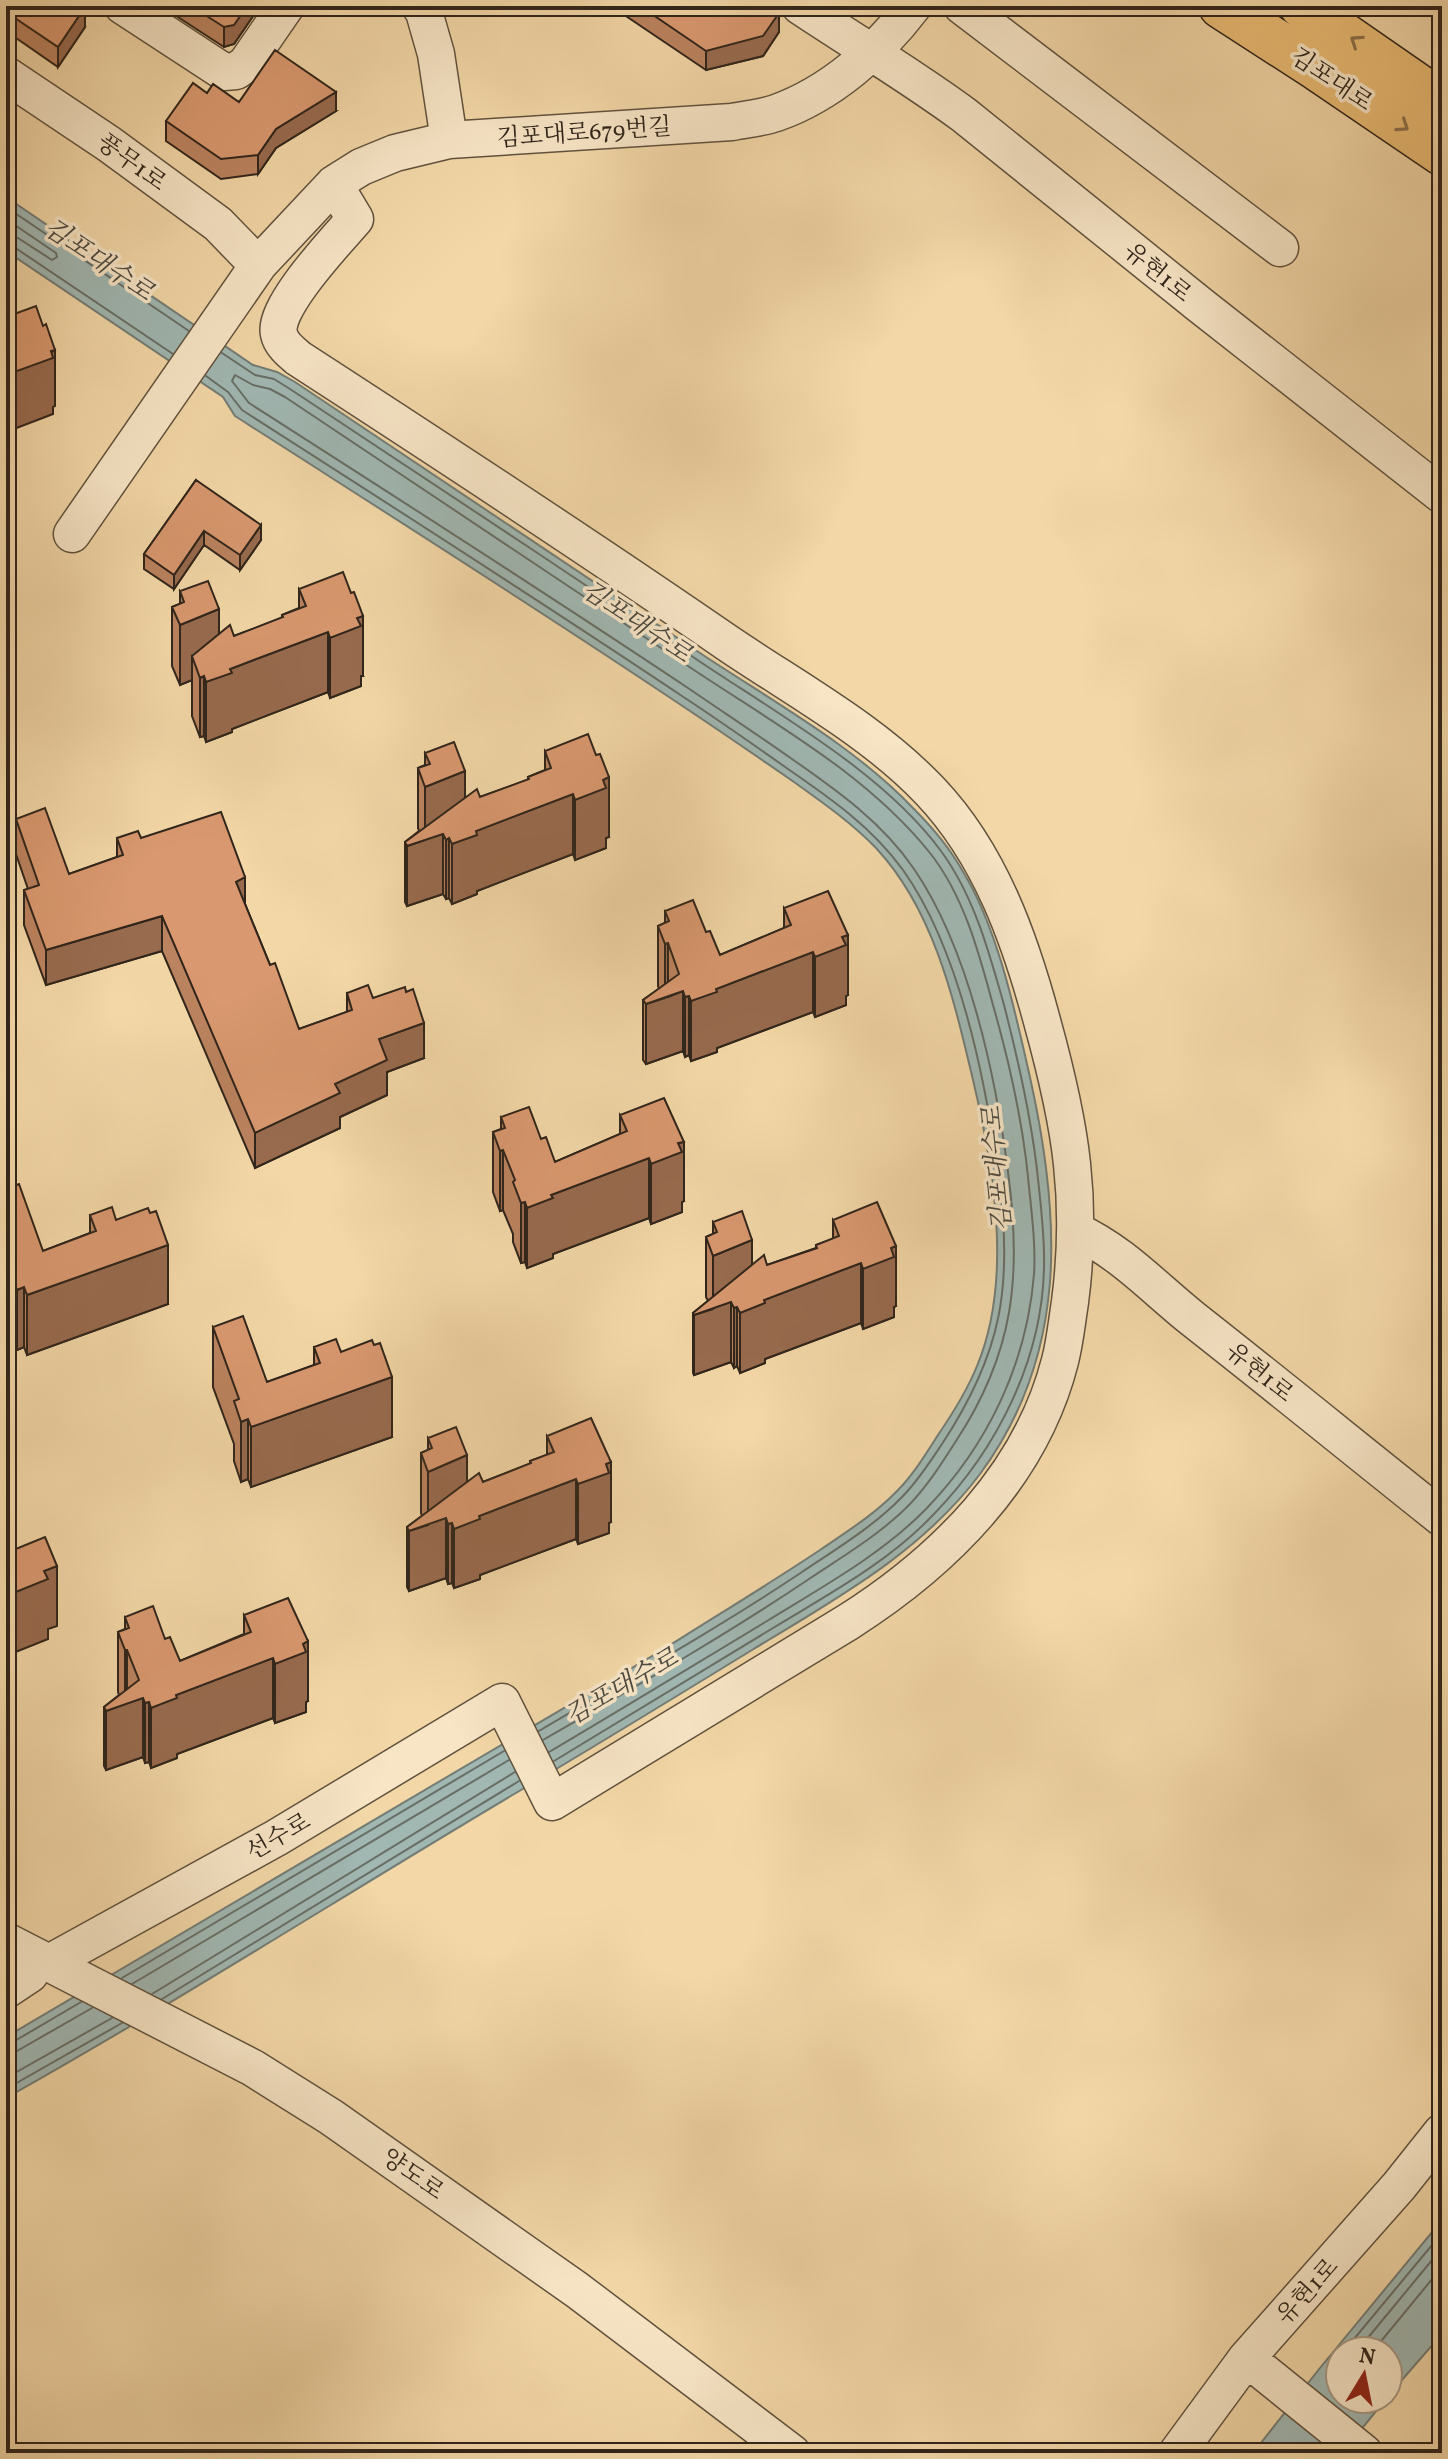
<svg xmlns="http://www.w3.org/2000/svg" width="1448" height="2459" font-family="Vollkorn,'Noto Serif KR',serif">
<rect width="100%" height="100%" fill="#f3d7a7"/>
<filter id="stains"><feTurbulence type="fractalNoise" baseFrequency=".0025" numOctaves="4"/><feColorMatrix values="0 0 0 0 .2 0 0 0 0 .09 0 0 0 0 .02 0 0 0 .5 -.17"/></filter>
<radialGradient id="worn" r=".72"><stop offset=".6" stop-color="#630" stop-opacity="0"/><stop offset="1" stop-color="#630" stop-opacity=".3"/></radialGradient>
<!-- water -->
<path fill="#a0b7b2" stroke="#737d76" stroke-width="2" d="M6,197L253,365L277,372L295,382C430,472 565,562 700,653C772,701 853,745 913,808C932,827 949,847 962,870C998,928 1016,1015 1031,1082C1061,1219 1068,1355 980,1474C921,1553 834,1600 752,1650C677,1696 602,1742 526,1787C352,1890 182,1999 6,2098V2037L664,1649C716,1616 769,1584 820,1550C846,1532 874,1515 897,1491C913,1475 926,1454 938,1435C953,1413 967,1391 977,1366C1013,1280 994,1168 973,1080C954,1000 934,910 876,848C852,823 822,802 794,782C755,755 717,729 678,703C532,605 383,511 235,416L223,397L6,251Z
M1442,2220V2334L1388,2396V2351H1340V2399H1386L1342,2453H1253L1320,2368Z"/>
<g fill="none" stroke-linecap="round" stroke-linejoin="round">
<!-- shore -->
<path stroke="#686e66" stroke-width="2" d="M6,207L189,331
M6,219L56,253L57,257L52,260L18,238L6,235
M6,245L14,247L173,354
M222,353L255,375L274,379L290,389C425,478 559,567 693,657C774,712 882,771 941,851C974,896 989,952 1004,1005C1019,1063 1032,1120 1038,1179C1041,1208 1045,1238 1044,1268C1042,1360 997,1449 934,1514C889,1562 829,1594 773,1628C700,1673 627,1717 554,1761
M206,376L228,392L242,410C390,505 539,600 685,698C720,721 754,745 788,769C830,798 872,827 903,870C960,950 986,1082 999,1179C1013,1286 1002,1353 942,1444C930,1462 918,1481 902,1497C873,1527 836,1549 802,1572C717,1629 627,1679 539,1731
M543,1740C633,1688 723,1637 809,1579C843,1556 881,1534 910,1504C928,1485 942,1463 956,1441C1014,1353 1022,1276 1008,1172C996,1077 969,949 914,869C883,823 838,791 792,759C758,735 723,712 688,688C543,591 396,497 249,403L232,381L235,375L253,385L270,389L285,397C421,487 556,578 691,668C773,723 867,774 930,853C964,896 979,953 993,1005C1009,1061 1022,1118 1028,1177C1031,1209 1036,1242 1034,1274C1027,1363 988,1445 926,1509C881,1555 822,1587 767,1621C694,1665 622,1709 549,1752
M122,1978L504,1751
M132,1984L509,1760
M152,1994L515,1772
M162,1999L519,1781
M6,2043L13,2042L81,2002
M6,2053L17,2051L92,2008
M6,2078L112,2018
M6,2089L122,2023
M1344,2351L1442,2233
M1357,2351L1442,2248
M1373,2351L1442,2267"/>
<!-- minor casing -->
<g stroke="#61523e" stroke-width="39">
<path id="minor" d="M123,6L224,72L236,71L246,64L286,6
M420,6L424,12L436,54L449,140
M800,6C854,42 911,76 964,115L1200,305L1442,495
M962,6L1280,248
M6,75L109,144L218,224L251,258
M72,534L259,264L334,184L361,167L395,153L449,140L732,122C747,119 762,118 776,113C830,94 878,52 913,6
M1076,1231C1122,1252 1154,1288 1193,1319C1277,1385 1359,1452 1442,1518
M6,1941L253,2068L331,2117L577,2290L792,2453
M49,1963L276,1838L502,1702L552,1802L848,1622C944,1561 1031,1475 1060,1361C1065,1342 1067,1321 1070,1302C1076,1256 1077,1210 1072,1164C1067,1116 1055,1068 1042,1021C1020,939 990,854 930,791C873,731 797,690 729,644C587,546 443,452 298,358C291,352 281,344 279,334C272,308 337,240 355,219L334,184
M6,1990L30,1974
M1260,2369L1364,2453
M1177,2453L1246,2359L1399,2186L1442,2132"/>
</g>
<!-- major casing -->
<g stroke="#30251b" stroke-width="47">
<path id="major" d="M1221,6L1317,68L1442,153
M1302,6L1442,103"/>
</g>
<!-- minor -->
<use href="#minor" stroke="#f7e5c6" stroke-width="36"/>
<!-- major -->
<use href="#major" stroke="#eabc74" stroke-width="44"/>
</g>
<!-- wall -->
<path fill="#bb835f" stroke="#30251b" stroke-width="2" d="M6,6L85,27L58,67L6,31Z
M161,6H260L234,44L224,47Z
M614,6H769L779,32L763,56L706,70L614,8Z
M207,93L239,102L336,111L276,148L258,174L221,179L166,141V121Z
M196,480L261,540L240,570L204,545L174,589L144,569V554Z
M299,589L363,676H361V686L330,698L328,692L232,729V732L206,742L204,736L200,737L192,716V680L180,685L172,666V607L180,604V591L219,634L234,636L282,618V615L299,608Z
M545,751L609,837L606,838V848L575,860L573,854L477,891V894L452,904L449,898L446,899L443,894L407,906L405,902V842L419,831L418,828V768L425,765V753L465,798L480,797L528,780V777L545,770Z
M16,819L69,874L117,857V838H141L245,904L270,965L299,1029L347,1012V993L373,998L424,1058L387,1072V1095L340,1117V1128L255,1168L162,951L46,985L24,925V890L28,889L16,854Z
M784,908L848,995L846,996V1005L815,1017L813,1012L717,1048V1052L691,1061L689,1055L685,1057L683,1051L646,1064L643,1060V1000L659,989L658,986V926L665,923V911L706,932L720,955L784,928Z
M620,1115L684,1201L682,1202V1212L651,1224L649,1218L553,1254V1258L527,1268L525,1262L521,1263L513,1242V1234L503,1210L500,1211L493,1192V1132L501,1129V1117L541,1139L555,1162L620,1134Z
M6,1189L43,1251L90,1233V1215L116,1220L168,1304L27,1355L24,1347L17,1350L9,1329V1311L6,1302Z
M833,1220L896,1306L894,1307V1317L863,1329L861,1323L765,1359V1363L740,1373L737,1366L734,1368L731,1362L694,1375L693,1373V1313L708,1301L706,1297V1237L713,1234V1222L752,1265H767L816,1248V1245L833,1239Z
M213,1327L267,1382L314,1365V1347L341,1352L392,1437L251,1487L248,1479L241,1482L234,1461V1444L213,1387Z
M547,1436L611,1522L609,1523V1533L578,1544L576,1539L480,1575V1579L454,1588L452,1583L448,1584L446,1578L409,1591L407,1587V1527L422,1516L421,1513V1453L428,1450V1438L467,1482H483L530,1464V1461L547,1455Z
M244,1615L308,1701L306,1702V1712L275,1723L273,1718L177,1754V1758L151,1768L149,1762L145,1763L143,1757L106,1770L104,1766V1707L119,1695L118,1692V1632L125,1629V1617L165,1639L180,1661L244,1634Z"/>
<!-- shaded-wall -->
<path fill="#986a4e" stroke="#30251b" stroke-width="2" d="M247,6H260L234,44L224,47V27Z
M85,7V27L58,67V47Z
M779,13V32L763,56L706,70V51Z
M336,92V111L276,148L258,174V155L276,129Z
M55,350V406L53,407V414L6,432V375Z
M261,525V540L240,570V555Z
M204,531V545L174,589V575Z
M219,609V669L192,656V680L180,685V625Z
M363,616V676H361V686L330,698V638L357,618Z
M328,632V692L232,729V732L206,742V682L230,669Z
M204,676V736L200,737V678Z
M465,771V831L443,834V894L407,906V846L425,840V787Z
M609,777V837L606,838V848L575,860V800L603,780Z
M573,794V854L477,891V894L452,904V844L476,831Z
M449,838V898L446,899V840Z
M245,877V912L236,882Z
M162,916V951L46,985V950Z
M848,935V995L846,996V1005L815,1017V957L842,937Z
M668,943V997L683,991V1051L646,1064V1004L665,998V944Z
M813,952V1012L717,1048V1052L691,1061V1001L716,989Z
M689,996V1055L685,1057V997Z
M424,1023V1058L387,1072V1095L340,1117V1128L255,1168V1133L335,1084L379,1039Z
M684,1142V1201L682,1202V1212L651,1224V1164L678,1143Z
M503,1150V1210L500,1211V1151Z
M649,1158V1218L553,1254V1258L527,1268V1208L551,1195Z
M525,1202V1262L521,1263V1203Z
M752,1240V1300L731,1302V1362L694,1375V1315L713,1309V1256Z
M168,1245V1304L27,1355V1295Z
M896,1246V1306L894,1307V1317L863,1329V1269L891,1248Z
M861,1263V1323L765,1359V1363L740,1373V1313L764,1300Z
M24,1287V1347L17,1350V1290Z
M737,1307V1366L734,1368V1308Z
M392,1377V1437L251,1487V1427Z
M248,1419V1479L241,1482V1422Z
M467,1455V1515L446,1518V1578L409,1591V1531L428,1525V1472Z
M611,1462V1522L609,1523V1533L578,1544V1484L606,1464Z
M576,1479V1539L480,1575V1579L454,1588V1529L479,1516Z
M452,1523V1583L448,1584V1524Z
M57,1566V1626L48,1629V1639L8,1655V1663L6,1664V1596L44,1571Z
M308,1641V1701L306,1702V1712L275,1723V1664L303,1644Z
M125,1650H127V1703L143,1698V1757L106,1770V1711L125,1704Z
M273,1658V1718L177,1754V1758L151,1768V1708L176,1695Z
M149,1702V1762L145,1763V1703Z"/>
<!-- building -->
<path fill="#d9986f" stroke="#30251b" stroke-width="2" d="M6,6H83L85,7L58,47L6,12Z
M191,6H247L234,25L224,27Z
M640,6H769L779,13L763,36L706,51Z
M275,50L336,92L276,129L258,155L221,159L166,121L193,83L207,93L213,84L239,102Z
M36,306L43,326L46,324L55,350L51,351L53,358L6,375V317Z
M196,480L261,525L240,555L204,531L174,575L144,554Z
M343,572L351,593L354,592L363,616L357,618L361,626L330,638L328,632L230,669L232,673L206,682L204,676L200,678L192,656L230,625L234,636L283,617L282,615L306,606L299,589Z
M208,581L219,609L180,625L172,607L184,602L180,591Z
M588,734L596,755L600,754L609,777L603,780L606,788L575,800L573,794L476,831L477,835L452,844L449,838L446,840L443,834L407,846L405,842L477,789L480,797L529,779L528,777L551,768L545,751Z
M454,742L465,771L425,787L418,768L430,764L425,753Z
M45,808L69,874L123,855L117,838L138,831L141,838L221,812L245,877L236,882L270,965L275,963L299,1029L352,1010L347,993L368,985L373,998L405,987L406,992L413,989L424,1023L379,1039L387,1060L335,1084L340,1093L255,1133L162,916L46,950L24,890L39,885L16,819Z
M828,891L848,935L842,937L846,945L815,957L813,952L716,989L717,992L691,1001L689,996L685,997L683,991L646,1004L643,1000L679,974L668,943L665,944L658,926L669,921L665,911L693,900L706,932L710,931L720,955L791,925L784,908Z
M664,1098L684,1142L678,1143L682,1152L651,1164L649,1158L551,1195L553,1198L527,1208L525,1202L521,1203L513,1182L515,1180L503,1150L500,1151L493,1132L505,1128L501,1117L529,1107L541,1139L546,1137L555,1162L627,1131L620,1115Z
M19,1184L43,1251L96,1231L90,1215L112,1207L116,1220L148,1208L150,1213L156,1211L168,1245L27,1295L24,1287L17,1290L9,1269L15,1267L6,1242V1189Z
M877,1202L896,1246L891,1248L894,1257L863,1269L861,1263L764,1300L765,1303L740,1313L737,1307L734,1308L731,1302L694,1315L693,1313L764,1255L767,1265L817,1248L816,1245L839,1236L833,1220Z
M742,1211L752,1240L713,1256L706,1237L717,1232L713,1222Z
M243,1316L267,1382L320,1363L314,1347L336,1339L341,1352L372,1340L374,1345L380,1343L392,1377L251,1427L248,1419L241,1422L234,1401L239,1399L213,1327Z
M591,1418L611,1462L606,1464L609,1473L578,1484L576,1479L479,1516L480,1519L454,1529L452,1523L448,1524L446,1518L409,1531L407,1527L479,1473L483,1482L531,1463L530,1461L554,1452L547,1436Z
M456,1427L467,1455L428,1472L421,1453L432,1448L428,1438Z
M45,1537L57,1566L44,1571L48,1579L6,1596V1553Z
M288,1598L308,1641L303,1644L306,1652L275,1664L273,1658L176,1695L177,1698L151,1708L149,1702L145,1703L143,1698L106,1711L104,1707L139,1680L127,1650H125L118,1632L129,1628L125,1617L153,1606L165,1639L170,1637L180,1661L251,1632L244,1615Z"/>
<!-- one-way arrows -->
<defs><path id="oneway-chevron" d="M-2-3.5L2.5 0L-2 3.5" fill="none" stroke-width="1.6" stroke-linecap="round" stroke-linejoin="round" transform="scale(2)"/></defs>
<g stroke="#8d7048">
<use href="#oneway-chevron" transform="translate(1356 41) rotate(-146)"/>
<use href="#oneway-chevron" transform="translate(1403 126) rotate(34)"/>
</g>
<g text-anchor="middle" stroke-width="7" stroke-linejoin="round" paint-order="stroke">
<!-- street labels -->
<g font-size="24" fill="#30251b" stroke="#f7e5c6">
<text transform="translate(1332 79) rotate(34)" y="8">김포대로</text>
<text transform="translate(584 132) rotate(-4)" y="8">김포대로679번길</text>
<text transform="translate(132 162) rotate(36)" y="8">풍무1로</text>
<text transform="translate(1158 272) rotate(39)" y="8">유현1로</text>
<text transform="translate(1260 1372) rotate(39)" y="8">유현1로</text>
<text transform="translate(278 1836) rotate(-30)" y="8">선수로</text>
<text transform="translate(413 2174) rotate(35)" y="8">양도로</text>
<text transform="translate(1307 2291) rotate(-48)" y="8">유현1로</text>
</g>
<!-- water labels -->
<g font-size="26" font-style="italic" fill="#4c4a41" stroke="#f7e5c6">
<text transform="translate(99 259) rotate(34)" y="9">김포대수로</text>
<text transform="translate(637 621) rotate(34)" y="9">김포대수로</text>
<text transform="translate(996 1169) rotate(-95)" y="9">김포대수로</text>
<text transform="translate(621 1686) rotate(-30)" y="9">김포대수로</text>
</g>
</g>
<!-- margin -->
<rect width="1448" height="2459" fill="none" stroke="#f3d7a7" stroke-width="32"/>
<rect x="8" y="8" width="1432" height="2443" fill="none" stroke="#30251b" stroke-width="4"/>
<rect x="16" y="16" width="1416" height="2427" fill="none" stroke="#30251b" stroke-width="2"/>
<!-- north arrow -->
<g transform="translate(1364 2375) rotate(10)"><circle r="38" fill="#f7e5c6" stroke="#a79882" stroke-width="2"/>
<path d="M0-6L14 30L0 20L-14 30Z" fill="#8f2418"/>
<text y="-12" font-size="22" font-weight="bold" text-anchor="middle" fill="#30251b">N</text>
</g>
<rect width="100%" height="100%" filter="url(#stains)"/>
<rect width="100%" height="100%" fill="url(#worn)"/>
</svg>
